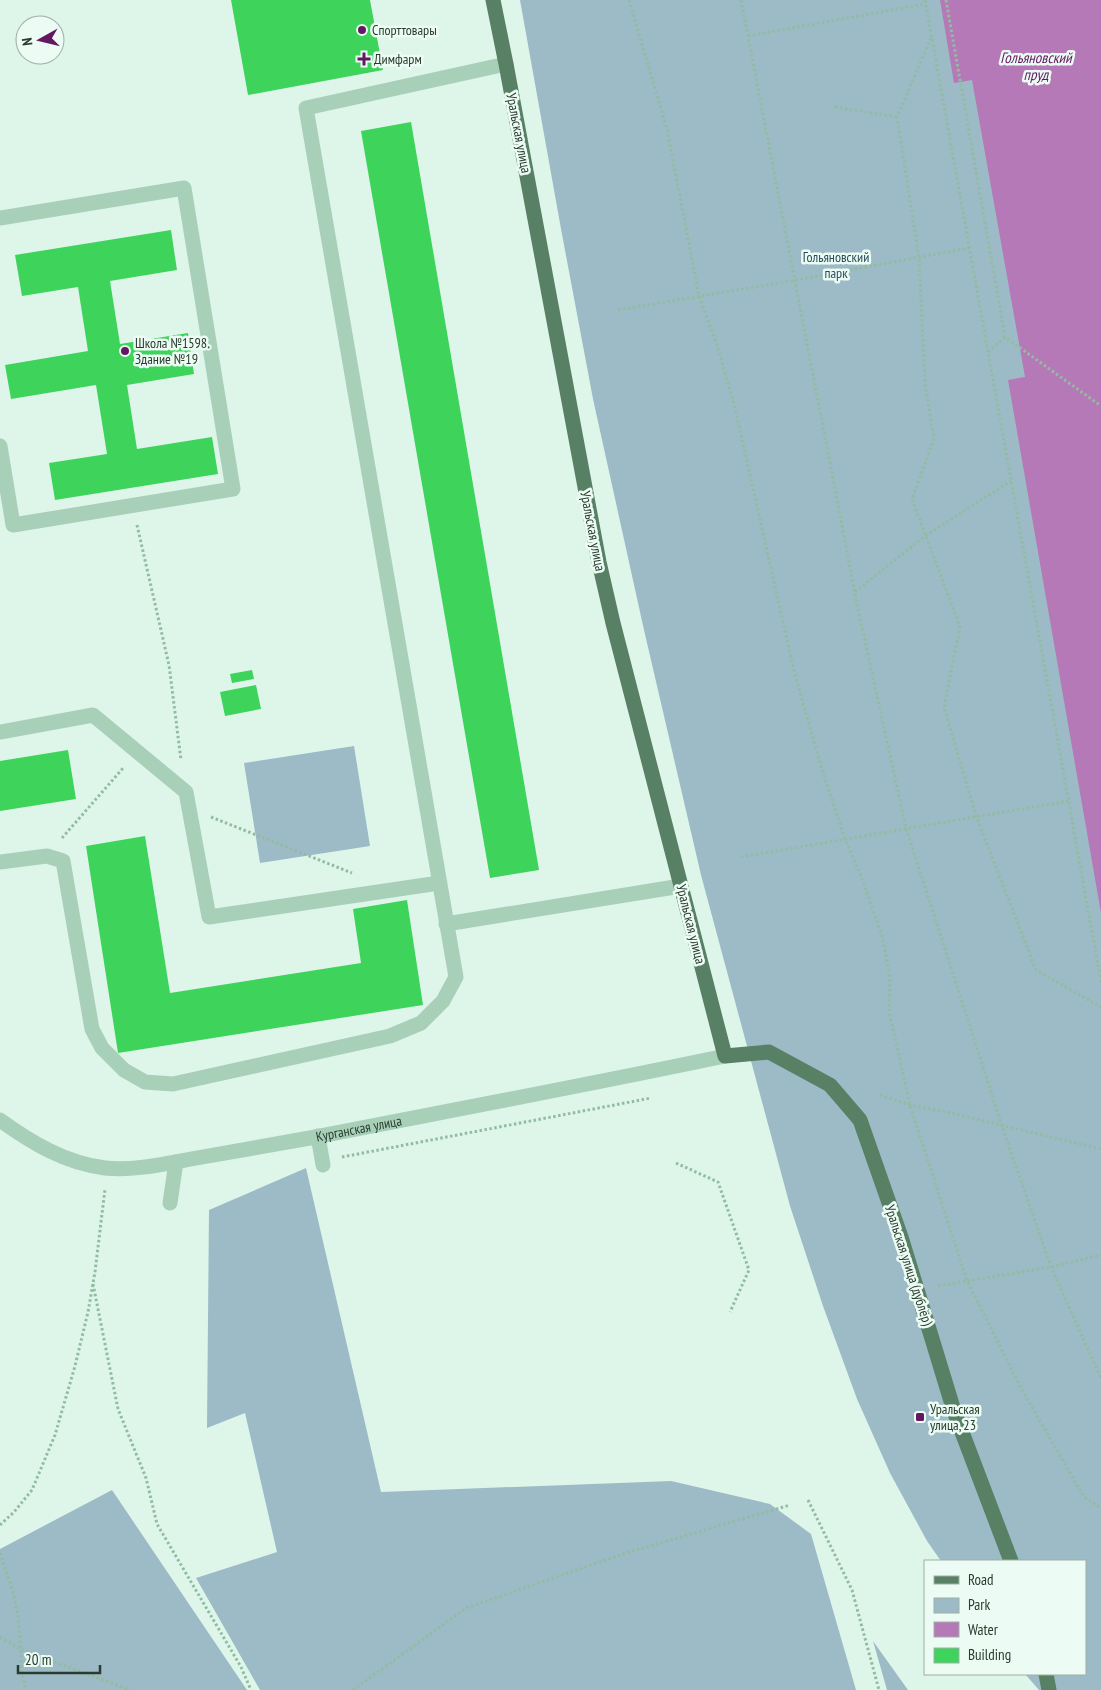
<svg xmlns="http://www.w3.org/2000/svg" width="1101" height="1690" font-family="'PT Sans Narrow',sans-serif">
<rect width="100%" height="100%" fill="#def6ea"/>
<!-- green -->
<path fill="#9cbbc7" d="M520,0H1101V1690H1039L1025,1674H1085V1561H941L927,1541L890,1473L857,1399L823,1306L790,1206L701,875L644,630L593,399L561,229Z
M354,746L370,846L260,863L244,763Z
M306,1168L381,1492L671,1481L770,1504L811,1534L856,1690H260L196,1578L277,1552L245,1413L207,1428L209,1210Z
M112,1490L247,1690H0V1549Z
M873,1641L908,1690H887Z"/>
<!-- water -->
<path fill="#b679b7" d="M940,0H1101V913L1008,380L1025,377L972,80L954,83Z"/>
<!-- building -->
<path fill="#3ed45c" d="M231,0H370L383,70L248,95Z
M411,122L539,870L490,878L361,131Z
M171,230L177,270L110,281L120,344L188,333L194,374L127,385L137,449L212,437L218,474L55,500L49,463L107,454L96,385L11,399L5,365L88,351L78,287L22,296L15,255Z
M252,670L254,679L232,683L230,674Z
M256,685L261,709L225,716L220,692Z
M68,750L76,799L0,811V761Z
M145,836L170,993L361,963L353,909L407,900L423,1005L118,1053L86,846Z"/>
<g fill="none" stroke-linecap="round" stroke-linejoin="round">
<!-- path -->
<path stroke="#92bca2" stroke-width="3" stroke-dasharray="2.5 2.5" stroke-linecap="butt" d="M629,0L667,129L699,296L716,342L734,404L795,675L821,766L845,839L861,876L882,936L890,977L889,1011L910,1105L967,1281L1022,1390L1084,1497L1101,1508
M741,0L858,609L906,828L1002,1126L1051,1267L1101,1378
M925,0L1101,982
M946,0L1005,337L1101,406
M748,36L925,4
M931,38L897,117L919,258L925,384L934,439L912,499L960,627L944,707L976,816L1036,970L1101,1007
M835,107L897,117
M618,310L791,281L969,248
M988,352L1005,337
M137,525L169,665L181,760
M855,592L925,536L1011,481
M211,817L352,873
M62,838L124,767
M741,857L1068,801
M880,1095L910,1105L951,1113L1101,1149
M342,1157L651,1098
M676,1163L718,1182L749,1270L730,1312
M93,1284L118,1409L146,1478L157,1524L241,1667L251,1690
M938,1286L1051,1267L1101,1255
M808,1500L852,1590L879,1690
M0,1525L14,1512L32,1490L55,1435L75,1366L88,1312L95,1272L105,1189
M0,1553C8,1577 18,1603 19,1628C21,1649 20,1670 26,1690
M0,1637L20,1649L130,1690
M353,1690L466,1608L626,1553L790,1505"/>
<!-- minor -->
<g stroke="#a8d0b9" stroke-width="15">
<path d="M0,218L184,188L233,489L13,525L0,446"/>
<path d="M0,732L93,715L186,792L209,917L439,883"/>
<path d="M0,862L47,856L63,861L92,1029L102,1048L124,1070L145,1082L173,1084L390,1036L421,1023L443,1001L456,977L306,108L506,64"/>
<path d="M446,924L681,886"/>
<path id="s1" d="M0,1120C32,1143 65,1163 105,1168C133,1171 164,1164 191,1159C231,1152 271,1145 310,1138C448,1111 587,1085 725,1056"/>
<path d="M318,1136L323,1165"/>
<path d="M170,1203L176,1162"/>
</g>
<!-- major -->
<path stroke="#588064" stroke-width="15" d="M493,0L506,64L599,562L613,623L725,1056L769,1052L830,1085L860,1120L901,1237L954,1411L1011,1561
M1046,1674L1049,1690"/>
</g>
<!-- markers -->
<g fill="#631962" stroke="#ecfcf4" stroke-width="2">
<circle cx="362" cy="30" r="5"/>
<path d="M361.5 51.5h5v5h5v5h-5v5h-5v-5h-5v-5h5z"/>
<circle cx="125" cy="351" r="5"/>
<rect x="915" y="1412" width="10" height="10" rx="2.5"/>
</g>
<g text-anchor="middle" stroke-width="5" stroke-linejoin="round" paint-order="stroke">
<!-- poi labels -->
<g font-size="14" fill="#293c2e" stroke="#ecfcf4" text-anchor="start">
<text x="372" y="35">Спорттовары</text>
<text x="374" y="64">Димфарм</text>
<text x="135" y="348">Школа №1598.<tspan x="135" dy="16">Здание №19</tspan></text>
<text x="930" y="1414">Уральская<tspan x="930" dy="16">улица, 23</tspan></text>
</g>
<!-- street labels -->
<g font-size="14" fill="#293c2e" stroke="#ecfcf4">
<text transform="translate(519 133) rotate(79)" y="5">Уральская улица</text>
<text transform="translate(593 531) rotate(79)" y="5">Уральская улица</text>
<text transform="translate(691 924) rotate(76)" y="5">Уральская улица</text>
<text dy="5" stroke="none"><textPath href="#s1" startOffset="374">Курганская улица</textPath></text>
<text transform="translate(909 1265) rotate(72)" y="5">Уральская улица (дублёр)</text>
</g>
<!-- park labels -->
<g font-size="14" fill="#294d5e" stroke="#ecfcf4">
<text x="836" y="262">Гольяновcкий<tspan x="836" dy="16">парк</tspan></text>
</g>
<!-- water labels -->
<g font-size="15" font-style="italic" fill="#631962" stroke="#ecfcf4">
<text x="1036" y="63">Гольяновский<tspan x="1036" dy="17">пруд</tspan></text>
</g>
</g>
<!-- legend -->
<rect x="924" y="1560" width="162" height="115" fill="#ecfcf4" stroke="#9eafa5"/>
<rect x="934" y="1576" width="25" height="8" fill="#588064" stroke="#9eafa5"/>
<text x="968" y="1585" font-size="15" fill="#293c2e">Road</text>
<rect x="934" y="1598" width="25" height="15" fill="#9cbbc7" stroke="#9eafa5"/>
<text x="968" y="1610" font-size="15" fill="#293c2e">Park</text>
<rect x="934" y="1622" width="25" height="15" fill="#b679b7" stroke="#9eafa5"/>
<text x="968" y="1635" font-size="15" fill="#293c2e">Water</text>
<rect x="934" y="1648" width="25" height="15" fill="#3ed45c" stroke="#9eafa5"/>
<text x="968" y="1660" font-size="15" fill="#293c2e">Building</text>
<!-- north arrow -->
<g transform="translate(40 40) rotate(262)"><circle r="24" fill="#ecfcf4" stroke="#9eafa5"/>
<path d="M0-4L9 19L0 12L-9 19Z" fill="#631962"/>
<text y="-8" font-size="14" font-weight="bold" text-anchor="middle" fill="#293c2e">N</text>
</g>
<!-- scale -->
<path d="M18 1665v8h82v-8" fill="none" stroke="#293c2e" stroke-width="2.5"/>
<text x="25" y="1665" font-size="15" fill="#293c2e" stroke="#ecfcf4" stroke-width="4" paint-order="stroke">20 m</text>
</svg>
